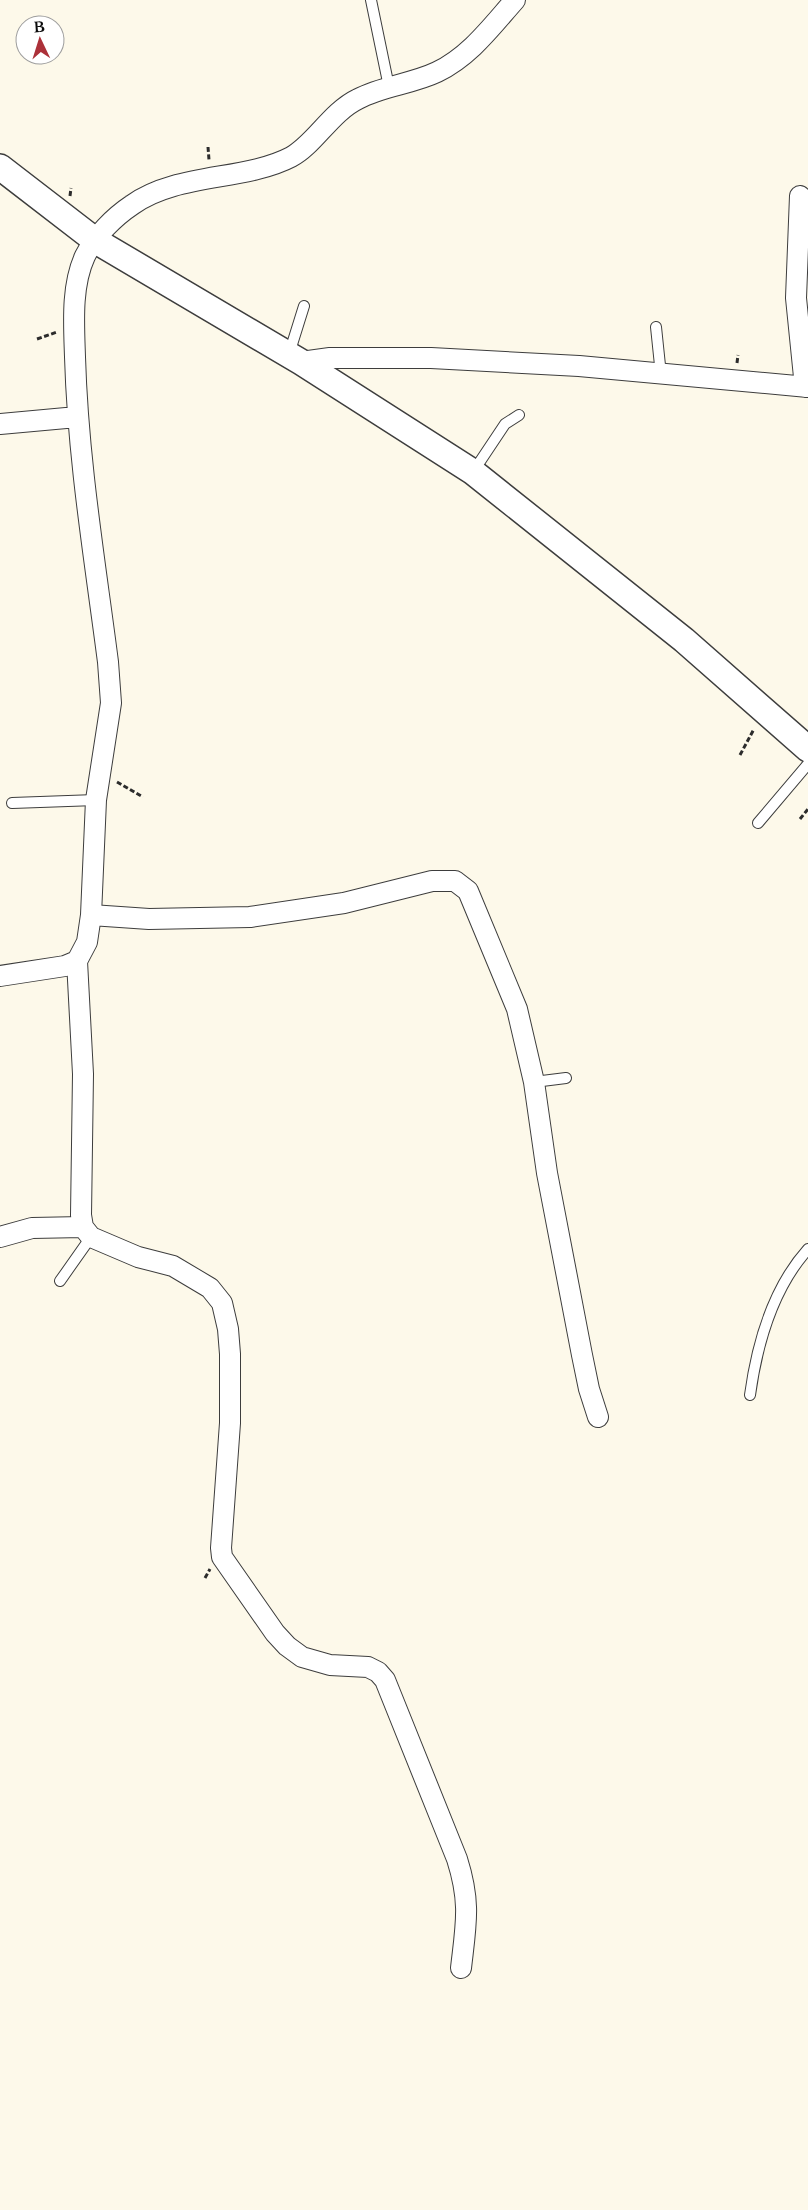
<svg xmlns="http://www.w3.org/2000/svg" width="808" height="2210" font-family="'Libre Baskerville',serif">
<rect width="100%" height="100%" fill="#fdf9ea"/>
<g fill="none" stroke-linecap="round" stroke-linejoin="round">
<!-- service casing -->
<g stroke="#3d3d3d" stroke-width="12">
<path id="service" d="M371,0L389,87
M656,327L661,375
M289,354L304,306
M473,472L505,424L519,415
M12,803L96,800
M758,823L808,764
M534,1082L566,1078
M60,1281L91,1237
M750,1395C757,1344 773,1288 808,1249"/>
</g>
<!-- minor casing -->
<g stroke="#3d3d3d" stroke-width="22">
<path id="minor" d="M800,196L796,298L805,387
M301,362L330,358H431L579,366L808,387
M0,424L77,417
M91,915L149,919L250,917L344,903L432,881H455L468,891L517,1009L534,1082L547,1173L582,1355L589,1389L598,1417
M77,961L83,1074L81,1215L83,1227L91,1237L138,1257L173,1266L210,1288L222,1303L228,1329L230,1354V1423L221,1548L222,1557L275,1633L287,1646L302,1657L330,1665L368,1667L378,1672L385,1680L457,1859C471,1903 466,1924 461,1968
M0,976L65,966L77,961L87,942L91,915L96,800L111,703L108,662C95,561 78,460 75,357C74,325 71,286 85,256C95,236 114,217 132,205C176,173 245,181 291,157C314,145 331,112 358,99C382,86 412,84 437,72C470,56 491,27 515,0
M0,1237L32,1228L83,1227"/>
</g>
<!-- tertiary casing -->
<g stroke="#3d3d3d" stroke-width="28">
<path id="tertiary" d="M0,167L96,241L301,362L473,472L684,640L808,749"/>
</g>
<!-- path -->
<path stroke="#2c2c2c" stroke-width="3" stroke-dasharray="5 2.5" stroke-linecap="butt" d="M208,147L209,160
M70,196L71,188
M37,339L57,332
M737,363L738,355
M740,755L754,729
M117,782L143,797
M800,819L808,809
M205,1578L210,1569"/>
<!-- service -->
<use href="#service" stroke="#fff" stroke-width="10"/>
<!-- minor -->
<use href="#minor" stroke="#fff" stroke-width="20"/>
<!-- tertiary -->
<use href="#tertiary" stroke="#fff" stroke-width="25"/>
</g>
<!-- north arrow -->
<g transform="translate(40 40) rotate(356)"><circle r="24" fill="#ffffff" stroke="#9d9d9d"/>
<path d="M0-4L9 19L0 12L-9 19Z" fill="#ac3139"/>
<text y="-8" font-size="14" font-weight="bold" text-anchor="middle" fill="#0a0a0a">B</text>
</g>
</svg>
